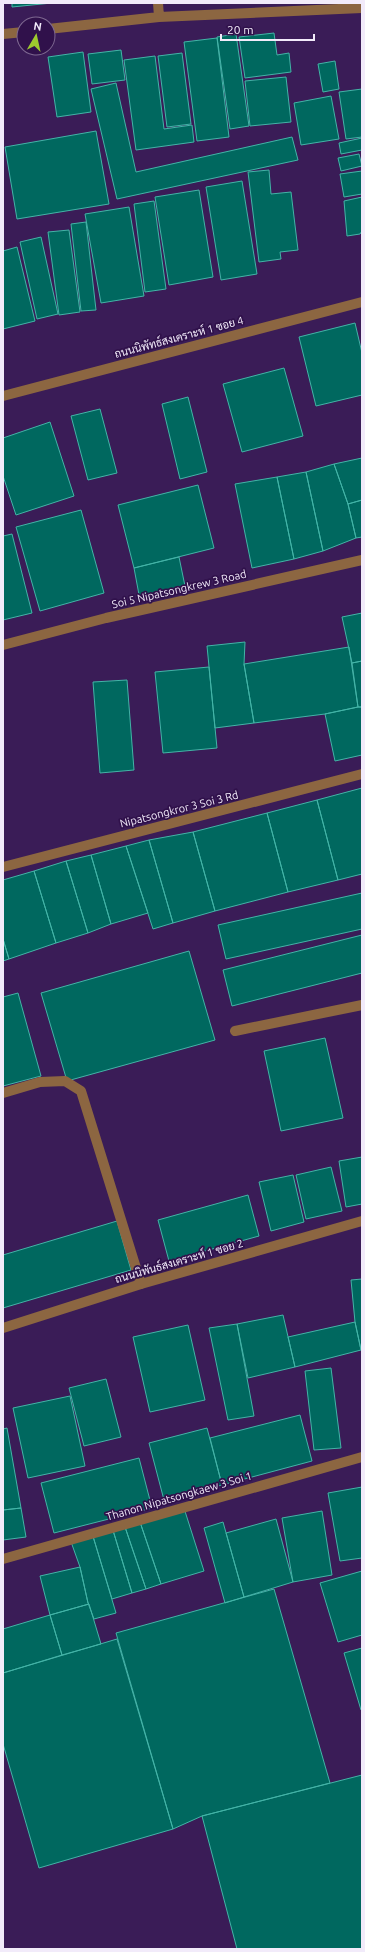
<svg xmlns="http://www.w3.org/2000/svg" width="365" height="1952" font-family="Ubuntu,Sarabun,sans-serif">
<rect width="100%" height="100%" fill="#3a1c57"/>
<!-- building -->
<path fill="#00685f" stroke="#43b4a7" d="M12,3H52L12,7Z
M274,33L277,55L289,53L291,72L245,78L239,37Z
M236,34L249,126L230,129L217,37Z
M217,38L229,137L197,141L184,42Z
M121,50L125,80L92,84L88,54Z
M83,52L91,112L57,117L48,57Z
M182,53L191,124L167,127L158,56Z
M155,56L164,129L192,125L194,142L136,150L124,60Z
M335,61L339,89L323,92L318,64Z
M286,77L291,122L250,126L245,81Z
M116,83L136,172L292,137L298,160L117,199L91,89Z
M362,89V137L346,139L339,92Z
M331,96L339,139L301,145L294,103Z
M96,131L109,204L17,219L5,147Z
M362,138V150L341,154L339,143Z
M359,154L362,166L341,171L338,158Z
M269,170L271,194L291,192L298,250L280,252L281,259L259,262L248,172Z
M362,171V194L344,197L340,174Z
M242,181L257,274L221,280L206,187Z
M199,190L213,277L169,285L155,197Z
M362,197V231L360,234L347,236L344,201Z
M154,201L166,289L145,292L134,204Z
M129,207L144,296L101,303L85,214Z
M86,222L96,310L81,311L71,224Z
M69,230L80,312L59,315L48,232Z
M41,237L58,314L37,319L20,242Z
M17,247L35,321L3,329V251Z
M355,323L362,353V395L316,406L299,337Z
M284,368L303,436L242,452L223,384Z
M188,397L207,472L180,479L162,404Z
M100,409L117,473L88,480L71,416Z
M50,422L74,496L16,515L3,476V438Z
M362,458V500L348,504L334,464Z
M334,464L348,504L356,538L323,551L306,472Z
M306,472L323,551L294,559L277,477Z
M277,477L294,559L252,568L235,484Z
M198,485L214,548L134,568L118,505Z
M362,500V537L356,538L348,504Z
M81,510L104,593L40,611L16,527Z
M12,534L32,613L3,620V536Z
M179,557L186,591L140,600L134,568Z
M362,613V661L352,663L342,617Z
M245,642L244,664L254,723L215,728L207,646Z
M349,647L358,707L325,714L254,723L244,664Z
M362,661V707H358L352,663Z
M209,667L217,748L163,753L155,672Z
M127,680L134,770L100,773L93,682Z
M358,707H362V755L335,761L325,714Z
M362,788V874L338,880L317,800Z
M317,800L338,880L288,892L267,813Z
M267,813L288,892L215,911L193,832Z
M193,832L215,911L173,923L149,840Z
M149,840L173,923L153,929L126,846Z
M126,846L148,913L111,924L91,855Z
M91,855L111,924L88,933L66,861Z
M66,861L88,933L56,943L34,871Z
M34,871L56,943L9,959L3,939V880Z
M362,893V929L226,959L218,925Z
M362,935V973L232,1006L223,970Z
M3,939L9,959L3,961Z
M189,951L215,1040L67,1081L41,993Z
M18,993L41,1076L3,1086V997Z
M325,1038L343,1118L281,1131L264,1051Z
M362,1157V1204L346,1207L339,1161Z
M331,1167L342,1211L306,1219L296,1175Z
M293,1175L304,1222L271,1231L259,1182Z
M248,1195L259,1236L169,1261L158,1220Z
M117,1221L131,1270L3,1308V1255Z
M362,1279V1350H361L355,1322L351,1280Z
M283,1315L295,1367L248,1378L237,1324Z
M355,1322L361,1350L295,1367L288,1337Z
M237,1324L254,1416L228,1420L209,1328Z
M188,1325L205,1400L150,1412L133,1337Z
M331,1368L341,1448L314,1450L305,1371Z
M106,1379L121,1437L84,1446L69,1388Z
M70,1396L85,1466L28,1478L13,1408Z
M300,1415L312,1461L222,1485L210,1438Z
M7,1428L21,1508L3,1510V1429Z
M207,1428L222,1485L164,1500L149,1443Z
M139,1458L152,1508L54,1533L41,1483Z
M362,1487V1558L340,1561L328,1493Z
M183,1505L204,1571L161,1584L139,1519Z
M21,1508L26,1537L3,1540V1510Z
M322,1511L332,1575L293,1582L282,1518Z
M139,1519L161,1584L146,1589L124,1524Z
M276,1519L293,1582L244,1597L226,1533Z
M223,1522L244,1597L225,1603L204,1528Z
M124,1524L146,1589L132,1593L112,1527Z
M112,1527L132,1593L112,1599L92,1533Z
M92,1533L116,1613L94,1619L88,1603L80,1567L70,1539Z
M80,1567L88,1603L89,1604L50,1615L40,1576Z
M362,1571V1635L338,1642L320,1583Z
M274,1589L330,1783L202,1816L173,1829L116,1633Z
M89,1604L101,1644L62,1655L50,1615Z
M50,1615L62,1655L3,1673V1629Z
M117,1639L173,1829L39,1868L3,1744V1673Z
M362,1648V1710H361L344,1653Z
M362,1775V1949H237L202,1816Z"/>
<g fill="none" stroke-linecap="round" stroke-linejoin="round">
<!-- service -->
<path stroke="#8c6641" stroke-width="10" d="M3,1093L40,1082L65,1081L81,1091L141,1284"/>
<!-- minor -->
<path stroke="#8c6641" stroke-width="10" d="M158,3L159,17
M48,29L159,17L362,8
M3,34L24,32
M3,645L106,618L362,560
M3,867L362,774
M235,1031L362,1005
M3,1559L362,1457"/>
<!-- tertiary -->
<path stroke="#8c6641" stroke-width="10" d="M3,396L362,302
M3,1328L141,1284L362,1221"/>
</g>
<g text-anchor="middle" stroke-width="3.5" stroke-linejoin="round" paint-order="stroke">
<!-- street labels -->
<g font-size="11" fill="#f2ebfa" stroke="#30114b">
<text transform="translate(179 337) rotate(-15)" y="4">ถนนนิพัทธ์สงเคราะห์ 1 ซอย 4</text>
<text transform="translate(179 589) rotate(-13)" y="4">Soi 5 Nipatsongkrew 3 Road</text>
<text transform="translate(179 809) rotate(-14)" y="4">Nipatsongkror 3 Soi 3 Rd</text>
<text transform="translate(179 1261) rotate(-16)" y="4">ถนนนิพันธ์สงเคราะห์ 1 ซอย 2</text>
<text transform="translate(179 1496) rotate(-16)" y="4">Thanon Nipatsongkaew 3 Soi 1</text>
</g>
</g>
<!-- border -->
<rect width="365" height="1952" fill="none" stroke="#f2ebfa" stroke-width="8"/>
<!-- north arrow -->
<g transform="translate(36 36) rotate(9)"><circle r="19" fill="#30114b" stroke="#7e6891"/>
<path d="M0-3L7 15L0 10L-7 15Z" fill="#9eca2e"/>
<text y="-6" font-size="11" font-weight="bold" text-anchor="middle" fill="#f2ebfa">N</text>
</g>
<!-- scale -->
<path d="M221 34v6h93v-6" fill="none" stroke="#f2ebfa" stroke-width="2"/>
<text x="227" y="34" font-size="12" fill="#f2ebfa" stroke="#30114b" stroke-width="3" paint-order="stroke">20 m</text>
</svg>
